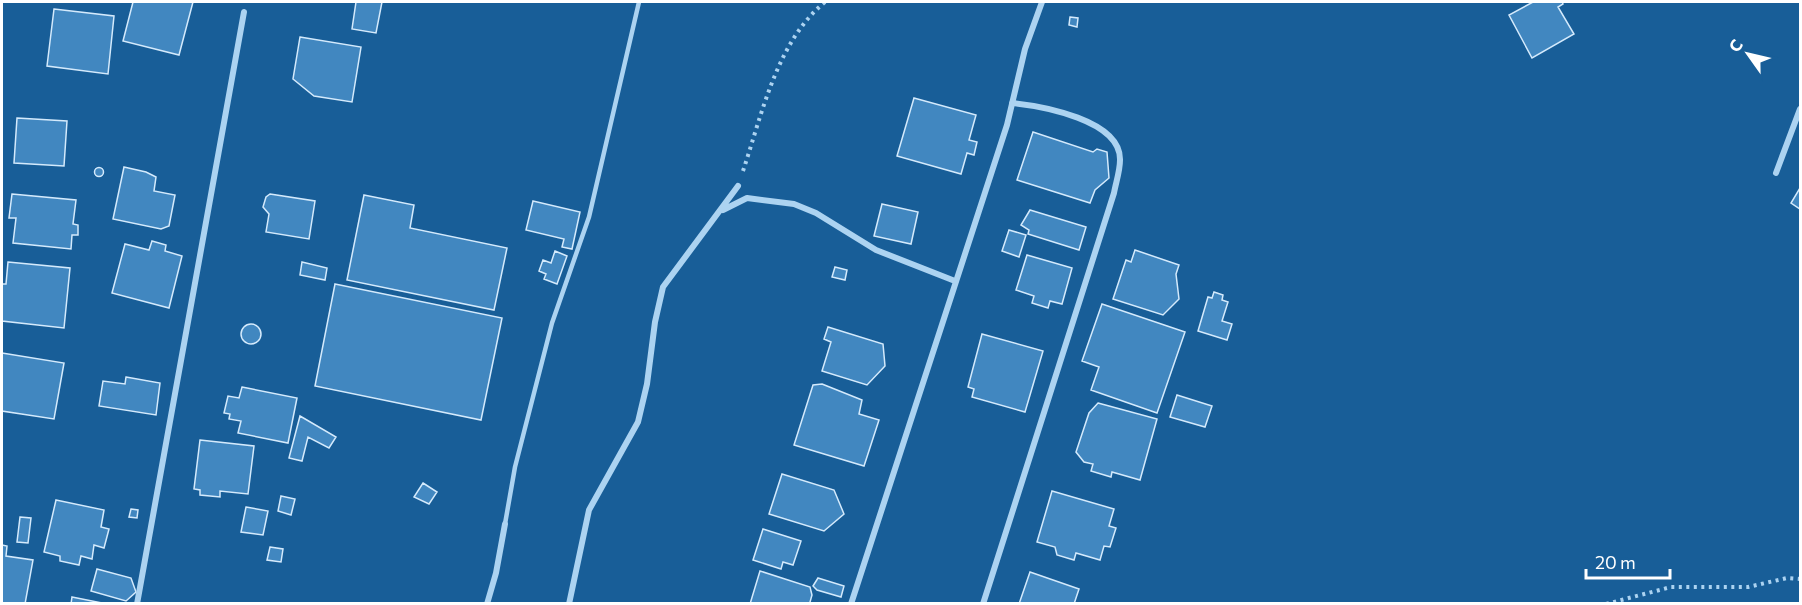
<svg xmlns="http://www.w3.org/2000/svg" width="1802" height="605" font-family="Commissioner,sans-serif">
<rect width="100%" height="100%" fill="#185e98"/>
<!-- building -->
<path fill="#4187c0" stroke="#d4eafc" stroke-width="1.5" d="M133,2H193L179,55L123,41Z
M356,2H382L376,33L352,29Z
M1533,2H1562L1563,4L1558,7L1574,34L1532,58L1509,15Z
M54,9L114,16L108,74L47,66Z
M1070,17L1078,18L1077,27L1069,25Z
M300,37L361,47L352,102L314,96L293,79Z
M914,98L976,115L969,140L977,142L974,155L967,153L961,174L897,156Z
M17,118L67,121L64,166L14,163Z
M1033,132L1093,152L1097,149L1107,152L1109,178L1095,190L1090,203L1017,180Z
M124,167L146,172L156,177L154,191L175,195L169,226L161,229L113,219Z
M94.5 172a4.5 4.5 0 1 1 9 0a4.5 4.5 0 1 1-9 0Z
M1800,188V209L1791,203Z
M12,194L76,200L73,224L78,225V235H72L71,249L13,243L16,218H9Z
M270,194L315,201L309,239L266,232L269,214L263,207L266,197Z
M364,195L414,205L410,228L507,248L494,310L347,280Z
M533,201L580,212L572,249L562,247L564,239L526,230Z
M882,204L918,212L911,244L874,236Z
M1030,210L1086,227L1079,250L1028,234L1029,230L1021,225Z
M1009,230L1026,235L1019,257L1002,251Z
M152,241L166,245L165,251L182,256L169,308L112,293L125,244L149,250Z
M1135,250L1179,265L1176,274L1179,299L1163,315L1113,299L1126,260L1131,262Z
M555,251L567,256L557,284L544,279L546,274L539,271L543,260L551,263Z
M1027,255L1072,268L1062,304L1050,301L1048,308L1032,303L1034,296L1016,290Z
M8,262L70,268L64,328L2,321V284H6Z
M302,262L327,268L325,280L300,275Z
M835,267L847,270L845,280L832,277Z
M335,284L502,318L481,420L315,386Z
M1214,292L1223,295L1222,300L1228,302L1222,321L1232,324L1227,340L1198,331L1208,297L1212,298Z
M1102,304L1185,332L1157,413L1091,390L1099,367L1082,361Z
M241 334a10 10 0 1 1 20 0a10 10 0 1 1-20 0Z
M828,327L883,344L885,366L867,385L822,371L831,342L824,339Z
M982,334L1043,351L1025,412L972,397L974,389L968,387Z
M2,353L64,363L54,419L2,411Z
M126,377L160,383L156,415L99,406L103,381L125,384Z
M822,384L862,400L859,414L879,420L864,466L794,445L813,385Z
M242,387L297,398L288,443L238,433L241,421L229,419L230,414L224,413L228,396L239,398Z
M1177,395L1212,406L1205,427L1170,417Z
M1098,403L1157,419L1140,480L1112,472L1111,477L1091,471L1093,464L1084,462L1076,452L1089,413Z
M300,416L336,437L329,448L308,437L302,461L289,458Z
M200,440L254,446L248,494L220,491V497L200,495V490L194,489Z
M782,474L834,490L844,514L824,531L769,514Z
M423,483L437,492L429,504L414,497Z
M1052,491L1114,509L1109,526L1116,528L1110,547L1104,546L1100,560L1076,553L1074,560L1057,555L1055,547L1037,542Z
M281,496L295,499L291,515L278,511Z
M56,500L104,510L101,527L109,529L104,548L94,545L92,559L81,556L79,565L60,561V556L44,552Z
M246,507L268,511L263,535L241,532Z
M131,509L138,510L137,518L129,517Z
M20,517L31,518L28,543L17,542Z
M763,529L801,541L793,565L783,562L781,569L753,560Z
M2,545L7,546L6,556L33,560L25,604H2Z
M270,547L283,549L281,562L267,560Z
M97,569L131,578L136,592L126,601L91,591Z
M760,571L810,587L812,595L810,602L815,604H750Z
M1030,572L1079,589L1074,604H1019Z
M818,578L844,586L841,597L817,590L813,586Z
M72,597L107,604H71Z"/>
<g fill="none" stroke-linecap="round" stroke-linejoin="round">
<!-- path -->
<path stroke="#acd3f1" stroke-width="4" stroke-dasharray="3 4.5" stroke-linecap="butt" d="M743,171C762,114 777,41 825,2
M1606,604L1671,587H1748L1787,578L1800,579"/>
<!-- lane -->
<path stroke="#acd3f1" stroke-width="4.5" d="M505,524L515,467L552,323L589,217L639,2"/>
<!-- street -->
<path stroke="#acd3f1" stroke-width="6" d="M1776,173L1800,109
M723,210L747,198L794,204L816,213L876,250L955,281
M137,604L244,12
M487,604L496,573L505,524
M569,604L589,510L638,422L647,384L655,322L663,287L738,186
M851,604L1007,125L1025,49L1042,2
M983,604L1114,193C1116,182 1120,171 1120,160C1121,120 1042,106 1012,103"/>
</g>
<!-- border -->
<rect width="1802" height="605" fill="none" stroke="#ffffff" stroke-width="6"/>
<!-- north arrow -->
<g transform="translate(1748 54) rotate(304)" stroke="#185e98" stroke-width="4.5" paint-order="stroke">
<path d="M0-4.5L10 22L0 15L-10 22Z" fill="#ffffff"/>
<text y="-9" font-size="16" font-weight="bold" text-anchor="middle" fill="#ffffff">С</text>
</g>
<!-- scale -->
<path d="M1586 569v9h84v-9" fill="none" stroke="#ffffff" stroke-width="3"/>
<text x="1595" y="569" font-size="18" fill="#ffffff" stroke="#185e98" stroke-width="4.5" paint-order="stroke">20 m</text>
</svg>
